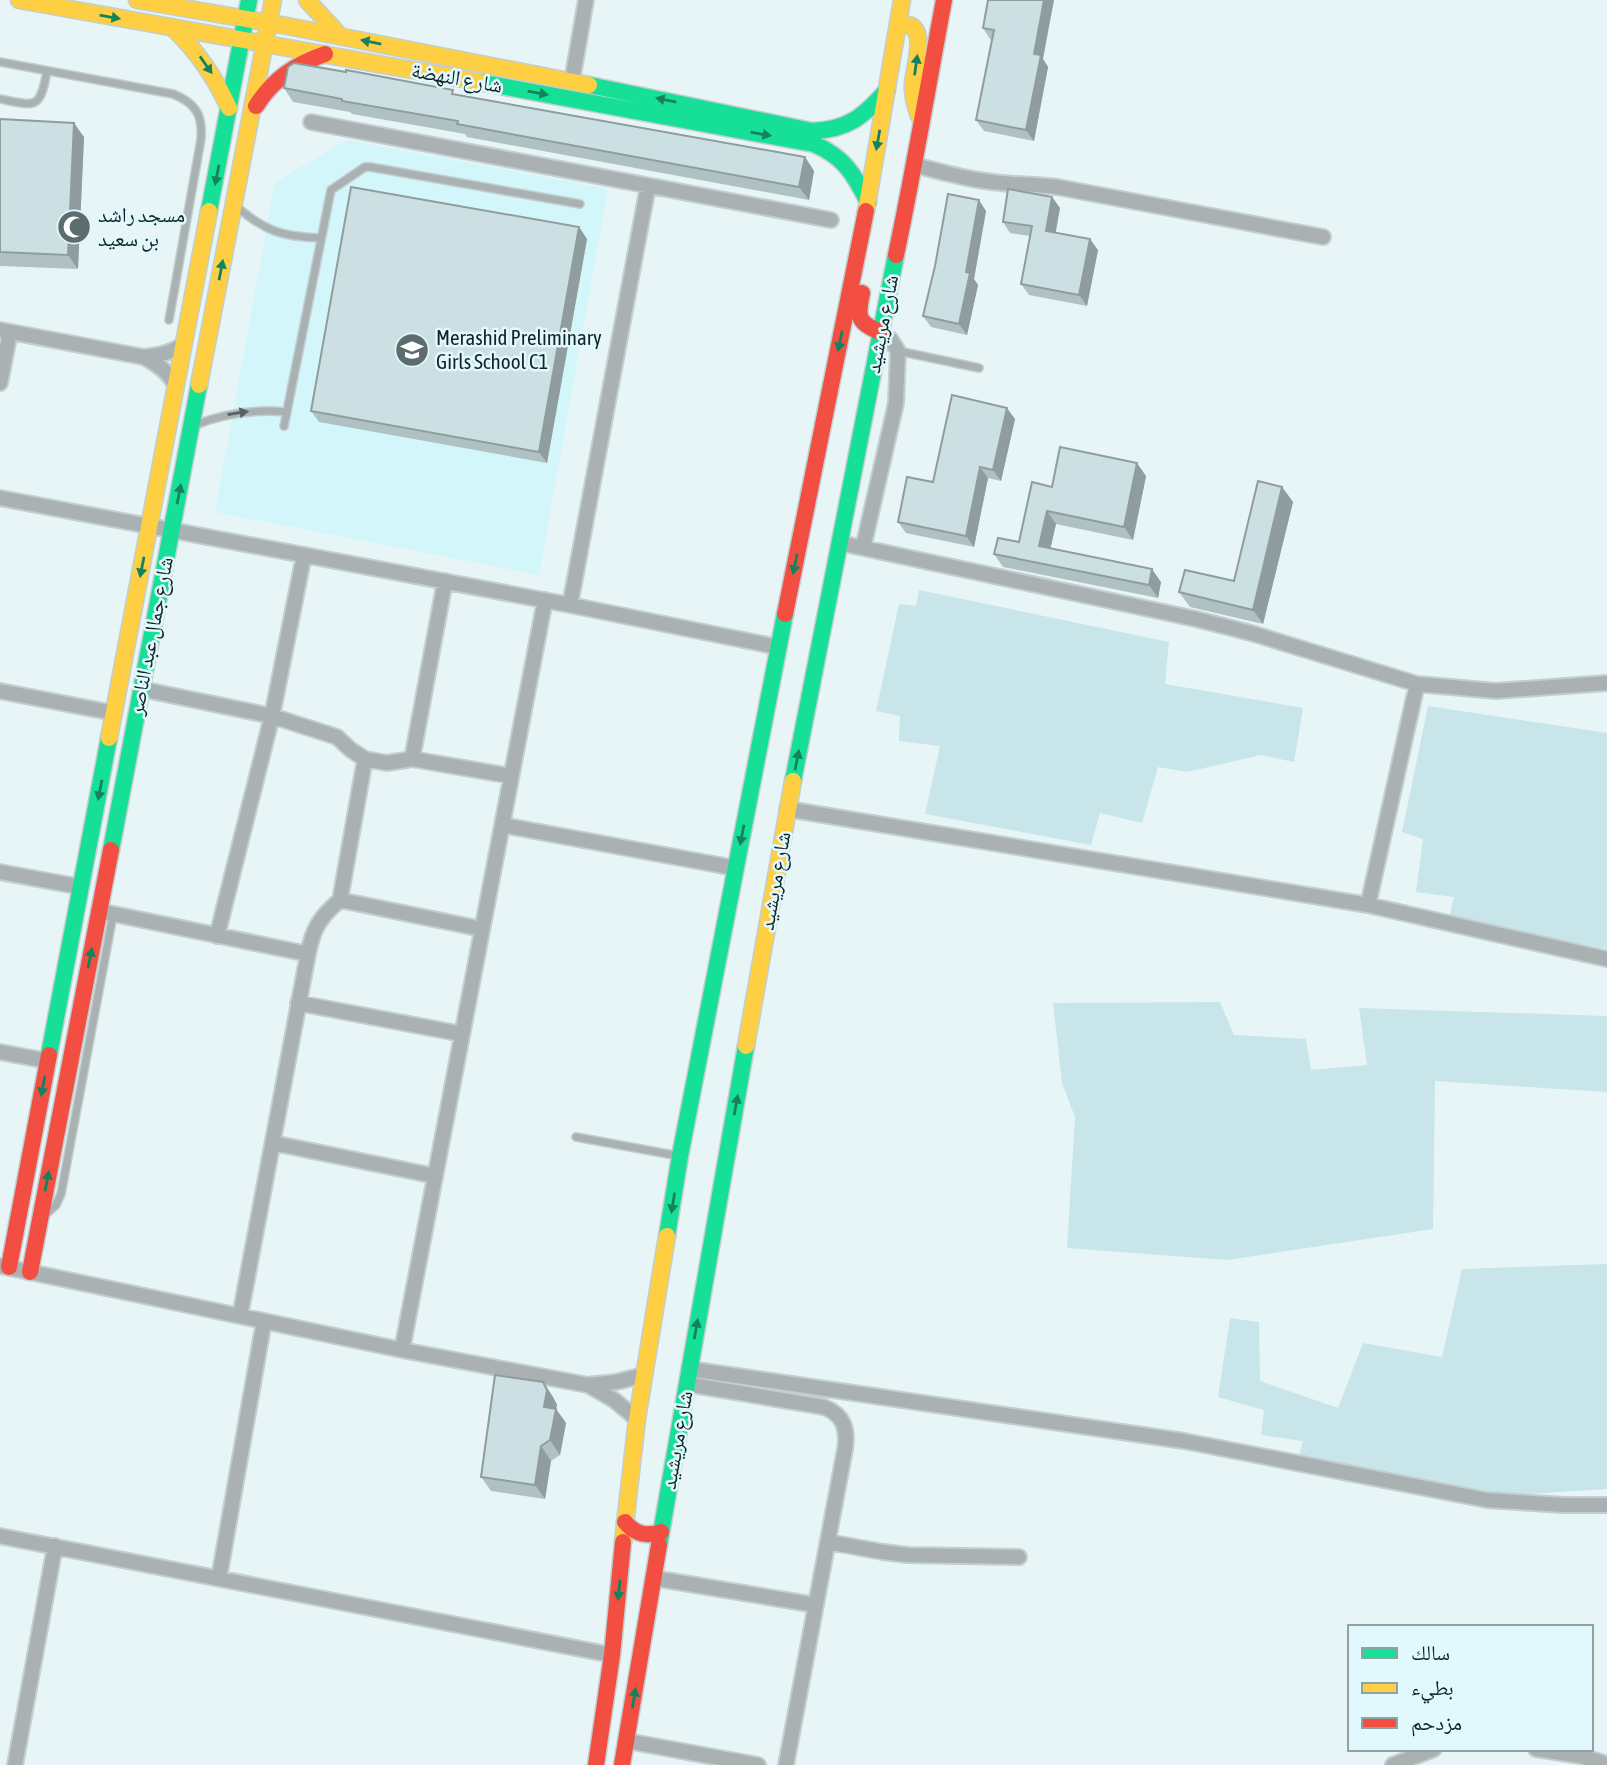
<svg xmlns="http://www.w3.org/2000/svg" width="1607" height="1765" font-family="'Asap Condensed','Noto Naskh Arabic',sans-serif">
<rect width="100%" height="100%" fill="#e7f5f7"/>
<!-- built -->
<path fill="#d3f6fb" d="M347,140L608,189L539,575L215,512L275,182Z"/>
<!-- green -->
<path fill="#c8e5ea" d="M919,590L1169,642L1165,684L1303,708L1294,762L1261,755L1187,772L1158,767L1142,823L1100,813L1091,845L925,814L940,746L899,741L900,716L876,711L899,604L916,606Z
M1428,706L1607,733V949L1449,918L1454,897L1416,892L1423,839L1402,832Z
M1220,1002L1234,1035L1306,1039L1311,1070L1367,1065L1359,1008L1607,1016V1092L1435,1081L1433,1229L1227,1260L1067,1248L1075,1117L1062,1083L1053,1003Z
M1607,1264V1489L1512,1495L1298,1460L1303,1441L1261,1435L1264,1410L1218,1397L1230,1318L1259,1322L1260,1381L1338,1408L1363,1343L1442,1357L1462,1269Z"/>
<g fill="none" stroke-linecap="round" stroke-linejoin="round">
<!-- lane casing -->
<g stroke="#c2ced0" stroke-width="10">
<path id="lane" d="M0,62L173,94C195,103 203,114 201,139L169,320
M0,99C36,106 40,110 47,71
M236,206C264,231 283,237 321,238
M898,351L979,368
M195,425C225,413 254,409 287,412
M284,426L331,190L365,167H370L580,204
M576,1137L679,1156
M46,1214L56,1205L61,1194L113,915"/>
</g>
<!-- street casing -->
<g stroke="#c2ced0" stroke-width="18">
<path id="street" d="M572,81L586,0
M311,122L831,220
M915,165C938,171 961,178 985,181C1009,185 1033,184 1057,187L1323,237
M0,330L144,357C159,355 172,353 184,344
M144,357C157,364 169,372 176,386
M0,383L10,332
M0,498L570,605L778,647
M840,543L1196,619L1251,633L1417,684L1496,691L1607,683
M863,548L896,403L898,351L891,340L880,332
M570,605L648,186
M141,689L272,716L337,737L351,750L365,759L387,763L412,759L511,776
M0,691L114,713
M412,759L445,581
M787,809L1368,905L1607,959
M502,825L735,868
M0,872L81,887
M340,900L365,759
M1368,905L1417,684
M99,911L308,954
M217,936L272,716L304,555
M298,1003L462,1034
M0,1052L48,1061
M273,1143L435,1176
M1,1266L402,1350L588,1385L614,1400L637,1419
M240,1316L308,954C313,928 320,917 340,900L482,929
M402,1350L545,600
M689,1369L1184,1441L1487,1500L1564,1505H1607
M687,1384L824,1407C844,1415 848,1429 845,1449L786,1765
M588,1385L616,1382L644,1375
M0,1536L612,1655
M828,1542L883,1552L908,1555L1019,1557
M219,1578L264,1321
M653,1578L816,1605
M627,1741L758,1765
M1536,1749L1581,1756L1607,1764
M15,1765L55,1546
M1393,1765L1434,1749"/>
</g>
<!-- fast casing -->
<g stroke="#c2ced0" stroke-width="19">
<path id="fast" d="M479,82L814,144C844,157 854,174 868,202
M589,85L812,131C848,130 864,116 887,90
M209,211L249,0
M793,781L896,255
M111,850L199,385
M49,1055L109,738
M667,1236L680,1156L785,614
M659,1545L746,1046"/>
</g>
<!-- slow casing -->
<g stroke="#c2ced0" stroke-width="19">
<path id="slow" d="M19,0L479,82
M137,0L287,26L589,85
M307,0L340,36
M898,25C900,25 907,25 909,25C927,31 914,70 913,83C912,94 915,105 919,116
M173,28C197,51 215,77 229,108
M866,211L902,0
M199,385L273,0
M109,738L209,211
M746,1046L793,781
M623,1542L637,1419L667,1236"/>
</g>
<!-- jam casing -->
<g stroke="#c2ced0" stroke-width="19">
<path id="jam" d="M256,106C273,79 296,64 325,54
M896,255C914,170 928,85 944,0
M862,293C857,317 857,322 880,332
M785,614L866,211
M9,1267L49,1055
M30,1272L111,850
M625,1522C635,1534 646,1537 661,1532
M596,1765L612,1655L623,1542
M622,1765L659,1545"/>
</g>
<!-- lane -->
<use href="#lane" stroke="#a9b1b2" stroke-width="7"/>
<!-- street -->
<use href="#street" stroke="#a9b1b2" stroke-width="14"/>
<!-- fast -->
<use href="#fast" stroke="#16e098" stroke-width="16"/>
<!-- slow -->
<use href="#slow" stroke="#ffcf43" stroke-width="16"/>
<!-- jam -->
<use href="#jam" stroke="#f24e42" stroke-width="16"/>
</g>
<!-- wall -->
<path fill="#afc1c3" d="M988,0L1043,59L1048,67L1034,141L984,131L976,120L992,40L990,39L983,28Z
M284,88L456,94L805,157L814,171L809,200L467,137L465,134L352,114L350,112L293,102Z
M0,119L84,137L78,269L0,266Z
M1052,197L1060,208L1055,233L1098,250L1087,306L1029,295L1021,284L1030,236L1010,233L1003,222Z
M986,211L974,279L978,285L967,335L931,327L923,316Z
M579,227L587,239L547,463L319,422L311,411Z
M1015,419L1001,481L988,478L974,547L906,533L898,522L933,482Z
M1146,476L1133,540L1056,524L1050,549L1161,582L1158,598L1003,567L994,554L1019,542L1052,487Z
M1282,487L1293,502L1263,624L1190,607L1179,592L1234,581Z
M543,1382L553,1397L557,1405L556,1409L566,1423L560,1455L551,1461L545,1499L491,1491L481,1477Z"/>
<!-- shaded-wall -->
<path fill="#8f9d9f" d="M1044,0H1054L1043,59L1048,67L1034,141L1026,130L1034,54Z
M74,123L84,137L78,269L68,255Z
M805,157L814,171L809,200L799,187Z
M1052,197L1060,208L1054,242L1046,231Z
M979,200L986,211L974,279L978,285L967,335L959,324L966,272Z
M579,227L587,239L547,463L539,452Z
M1090,239L1098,250L1087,306L1079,295Z
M1007,408L1015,419L1001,481L993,470Z
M1137,463L1146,476L1133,540L1124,527Z
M980,467L988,478L974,547L966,536Z
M1282,487L1293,502L1263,624L1253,610Z
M1047,511L1056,524L1048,559L1039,546Z
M1152,569L1161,582L1158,598L1149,585Z
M543,1382L553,1397L557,1405L556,1409L566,1423L560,1455L550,1440L544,1407Z
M541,1446L551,1461L545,1499L535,1485Z"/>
<!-- building -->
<path fill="#cce0e3" stroke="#8f9d9f" stroke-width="2" d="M988,0H1044L1034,54L1041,55L1026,130L976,120L994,30L983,28Z
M294,63L346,72V70L453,90L452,94L805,157L799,187L457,124L458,121L342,101V99L284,88L288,67Z
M0,119L74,123L68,255L0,252Z
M351,187L579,227L539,452L311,411Z
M1008,189L1052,197L1046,231L1090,239L1079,295L1021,284L1032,226L1003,222Z
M948,194L979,200L966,272L970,273L959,324L923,316L935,266Z
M952,395L1007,408L993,470L980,467L966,536L898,522L907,477L933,482Z
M1060,447L1137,463L1124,527L1047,511L1039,546L1152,569L1149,585L994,554L998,538L1019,542L1032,482L1052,487Z
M1258,481L1282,487L1253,610L1179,592L1185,570L1234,581Z
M495,1375L543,1382L547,1390L544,1407L556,1409L550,1440L541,1446L535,1485L481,1477Z"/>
<!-- one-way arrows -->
<defs><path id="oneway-solid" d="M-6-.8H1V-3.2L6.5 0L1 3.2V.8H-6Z" transform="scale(1.75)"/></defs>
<g fill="#14825e">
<use href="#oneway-solid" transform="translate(110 17) rotate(10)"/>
<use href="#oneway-solid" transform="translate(371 42) rotate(-169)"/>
<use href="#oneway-solid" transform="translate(206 65) rotate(55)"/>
<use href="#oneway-solid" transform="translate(916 65) rotate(-82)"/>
<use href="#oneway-solid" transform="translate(538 93) rotate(10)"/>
<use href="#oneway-solid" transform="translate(666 100) rotate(-168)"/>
<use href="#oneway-solid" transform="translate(761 134) rotate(10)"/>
<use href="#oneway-solid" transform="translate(878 140) rotate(100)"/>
<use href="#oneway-solid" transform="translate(217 175) rotate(101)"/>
<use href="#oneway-solid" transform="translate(221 270) rotate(-79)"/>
<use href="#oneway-solid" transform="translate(840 341) rotate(102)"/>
<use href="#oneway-solid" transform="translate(179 494) rotate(-79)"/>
<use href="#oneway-solid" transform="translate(795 564) rotate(102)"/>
<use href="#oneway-solid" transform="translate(142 567) rotate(101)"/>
<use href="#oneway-solid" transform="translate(797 760) rotate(-79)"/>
<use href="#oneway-solid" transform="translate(100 790) rotate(101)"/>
<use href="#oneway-solid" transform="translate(742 835) rotate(101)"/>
<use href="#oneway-solid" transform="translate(90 958) rotate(-79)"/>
<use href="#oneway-solid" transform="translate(43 1086) rotate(101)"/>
<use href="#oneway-solid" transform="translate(736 1105) rotate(-80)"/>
<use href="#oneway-solid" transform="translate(47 1181) rotate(-79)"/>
<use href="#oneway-solid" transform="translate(673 1203) rotate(99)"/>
<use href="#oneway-solid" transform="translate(696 1329) rotate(-80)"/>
<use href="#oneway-solid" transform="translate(619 1590) rotate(96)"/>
<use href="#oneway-solid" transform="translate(634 1698) rotate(-81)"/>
</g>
<use fill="#566364" href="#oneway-solid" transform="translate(238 413) rotate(-9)"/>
<!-- icons -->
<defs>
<g id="mosque-disc" transform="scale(1.75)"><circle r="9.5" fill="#5d6c6e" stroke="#e1f9fd"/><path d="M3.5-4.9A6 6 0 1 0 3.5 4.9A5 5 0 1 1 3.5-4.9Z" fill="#fff"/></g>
<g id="school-disc" transform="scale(1.75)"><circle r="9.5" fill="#5d6c6e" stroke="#e1f9fd"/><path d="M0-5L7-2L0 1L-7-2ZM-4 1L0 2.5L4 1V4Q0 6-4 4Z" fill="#fff"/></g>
</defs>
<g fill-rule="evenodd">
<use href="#mosque-disc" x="74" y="227"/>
<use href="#school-disc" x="412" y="350"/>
</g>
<g text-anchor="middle" stroke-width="5" stroke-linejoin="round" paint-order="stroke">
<!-- street labels -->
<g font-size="21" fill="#132325" stroke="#e1f9fd">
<text transform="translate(457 78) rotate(10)" y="7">شارع النهضة</text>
<text transform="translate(882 324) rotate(-79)" y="7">شارع مريشيد</text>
<text transform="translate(151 636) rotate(-79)" y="7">شارع جمال عبد الناصر</text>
<text transform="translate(775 881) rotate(-80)" y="7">شارع مريشيد</text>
<text transform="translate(677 1440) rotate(-80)" y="7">شارع مريشيد</text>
</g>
<!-- poi labels -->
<g font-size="21" fill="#132325" stroke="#e1f9fd" text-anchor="start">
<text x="98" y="222">مسجد راشد<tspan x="98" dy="24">بن سعيد</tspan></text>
<text x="436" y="345">Merashid Preliminary<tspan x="436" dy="24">Girls School C1</tspan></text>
</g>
</g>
<!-- legend -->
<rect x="1348" y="1625" width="245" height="126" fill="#e1f9fd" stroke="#8fa3a7" stroke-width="2"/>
<rect x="1362" y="1648" width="35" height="10" fill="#16e098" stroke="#8fa3a7" stroke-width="2"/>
<text x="1411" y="1660" font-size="21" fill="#132325">سالك</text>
<rect x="1362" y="1683" width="35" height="10" fill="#ffcf43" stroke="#8fa3a7" stroke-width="2"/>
<text x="1411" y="1695" font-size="21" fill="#132325">بطيء</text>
<rect x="1362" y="1718" width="35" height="10" fill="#f24e42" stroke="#8fa3a7" stroke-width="2"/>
<text x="1411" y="1730" font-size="21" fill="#132325">مزدحم</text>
</svg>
